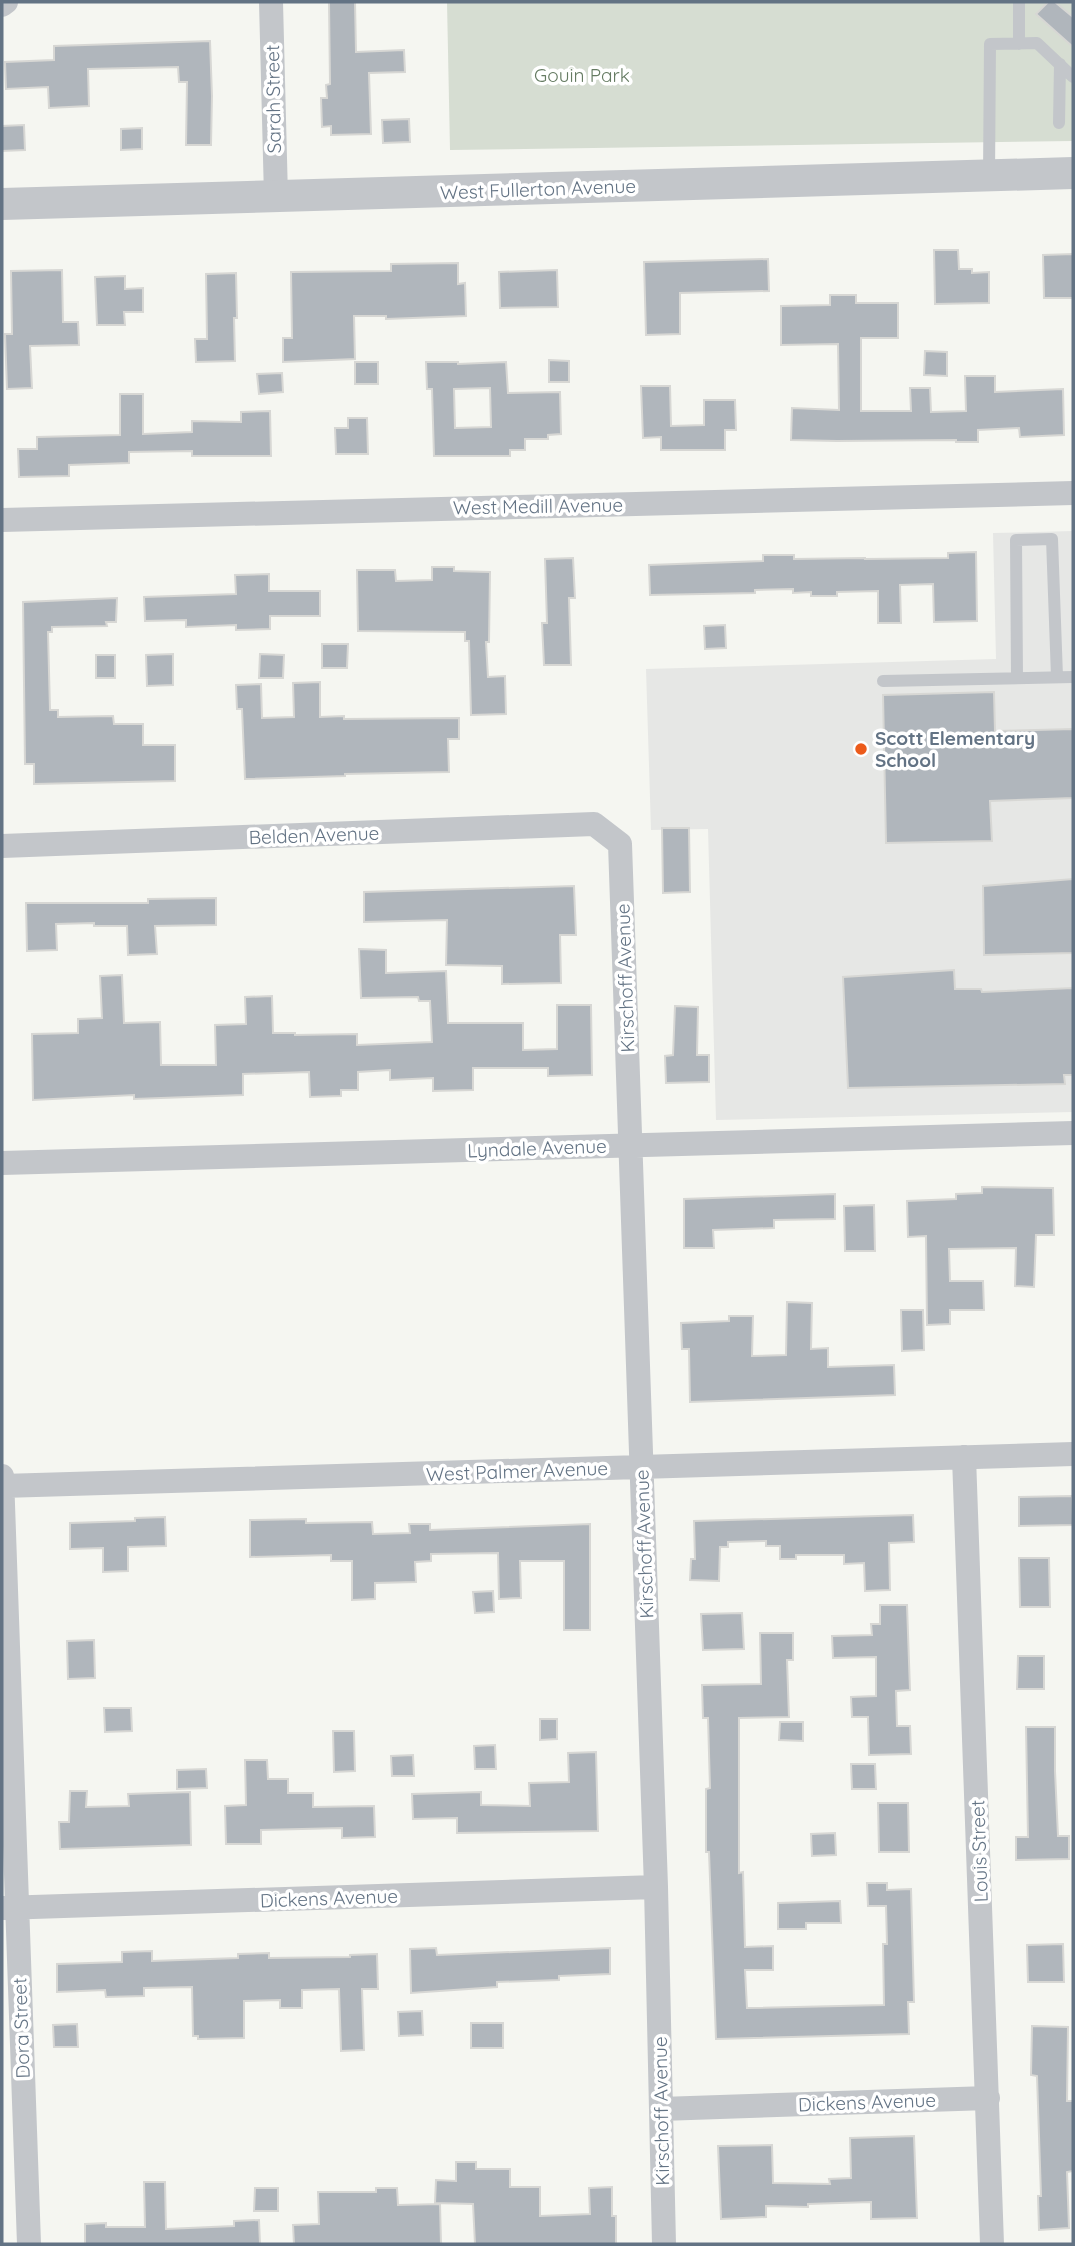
<svg xmlns="http://www.w3.org/2000/svg" width="1075" height="2246" font-family="Quicksand,sans-serif">
<rect width="100%" height="100%" fill="#f5f6f1"/>
<!-- built -->
<path fill="#e6e7e5" d="M1073,531V1112L716,1120L708,829L651,830L646,669L996,659L993,533Z"/>
<!-- green -->
<path fill="#d6ddd2" d="M447,2H1073V141L450,150Z"/>
<!-- building -->
<path fill="#b0b6bc" stroke="#d7d7d4" stroke-width="2" fill-rule="evenodd" d="M329,2H355L356,52L404,50L405,72L369,73L371,134L331,135V126L322,127L321,98H327L326,85L330,84Z
M1048,2H1055L1073,17V47L1036,14Z
M210,41L212,96L211,145H186L187,82H179L178,67L88,69L89,106L49,108L48,87L6,89L5,62L54,60V46Z
M409,119L410,142L383,143L382,120Z
M24,125L25,150L2,151V126Z
M142,128V149L121,150V129Z
M934,250H958L959,269H972V273L989,272V303L935,304Z
M1073,254V298H1044L1043,255Z
M768,259L769,291L680,293V334L646,335L644,262Z
M458,263V284L465,283L466,316L386,319V316H354L355,359L283,362V338H292L291,272L391,271V264Z
M62,270L63,322H78L79,345L30,346L32,388L7,389L5,334H12L11,271Z
M557,270L558,307L500,308L499,272Z
M236,273L237,318H234L235,361L196,362L195,339H207L206,274Z
M125,276V289L143,288V312H124L125,325H97L95,277Z
M830,295H856V303H898V338H861V411H911L910,388H930L931,412L966,411L965,376H995V392L1063,389L1064,435L1020,437L1019,428L978,430V442H956V440L837,441L791,440L792,408L839,410L838,344L781,345V306L830,305Z
M925,351L947,352V376L924,375Z
M549,360L569,361V382H549Z
M355,362H378V384H355Z
M426,362H458V364L506,362L508,393L560,392L561,434L548,435V439H525V450H510V456H434L432,389H427ZM490,388L491,427L455,428L454,389Z
M282,373L283,392L259,394L257,374Z
M641,386H670L671,426L704,425V400H735L736,430H725V450H661V437L643,438Z
M120,394H143V434L192,432V421L241,422V412L270,411L271,456H192V451L129,452V463L69,465V476L19,477L18,449H37V437L120,435Z
M348,418H367L368,454H336L335,428H348Z
M976,552L977,621L934,622L933,584L900,585L901,623H878V591L837,592V596H811V592L793,593V589L755,590V593L650,595L649,565L763,561V555H794V559L865,558V559L948,558V553Z
M573,558L575,598H569L571,665H544L542,623H547L545,559Z
M432,567H454V571L490,572L489,642H486L488,677L505,676L506,714L471,715L469,641H465V632L358,631L357,570H395L396,581L432,580Z
M269,574V591H320V616H270V629L236,630V625L186,627V620L145,621L144,597L236,594L235,575Z
M117,598L116,622H106L107,626L52,627V632H48L50,710H58V717L113,716L114,724H143V745H175V781L34,784V764H25L23,602Z
M725,625L726,648L705,649L704,626Z
M322,644H348L347,668H322Z
M173,654V685L147,686L146,655Z
M260,654L284,655L283,678H259Z
M96,655H115V678H96Z
M320,682V717L344,716V719L459,718V739H448L449,772L345,774V776L245,779L242,709H237L236,685L261,684L262,718L294,717L293,683Z
M994,692L995,731L1073,729V798L990,801L992,841L886,843L883,695Z
M662,828H689L690,892L663,893Z
M1073,879V953L984,955L983,886Z
M574,886L576,935H560L561,983L502,984V966L446,965L447,920L364,922V892Z
M216,898V925L155,926L157,954L128,955L127,926H94V923L56,924L57,950L27,951L26,903H148V899Z
M359,949L386,950V973L446,971L448,1023H523V1050L557,1049V1005H591L592,1075L548,1076V1068H473V1090L433,1091V1078L390,1080V1070L358,1072V1090H341V1096L310,1097L309,1072L243,1074V1095L134,1099V1095L33,1100L32,1034L78,1033V1019L102,1018L100,976L122,975L124,1023L160,1022L161,1065H216L215,1025L246,1024L245,997L272,996L273,1033H295V1035L357,1034V1045L432,1042L430,1001H419L418,997L361,998Z
M954,970L955,989H981L982,992L1073,988V1075H1064L1065,1084L848,1088L843,977Z
M675,1006L698,1007L697,1055H709V1082L666,1083L665,1056L673,1055Z
M982,1187L1053,1188L1054,1235H1036L1034,1287L1015,1286L1016,1248L949,1249L950,1281H983L984,1310H950V1324L927,1325L926,1236L908,1237L907,1201L956,1199V1194L982,1193Z
M835,1194V1219L774,1220V1228L713,1230L714,1248H684V1199Z
M874,1205L875,1251H845L844,1206Z
M787,1302L812,1303L811,1349L828,1348V1367L894,1365L895,1395L690,1402L689,1349H682L681,1323L729,1321V1316H753L752,1356L786,1355Z
M901,1310H923L924,1350L902,1351Z
M1072,1496L1073,1525L1019,1526V1497Z
M913,1515L914,1542L889,1543L890,1590L865,1591L864,1563L844,1564V1555H796V1559H780V1546H766V1541L728,1542V1547H720L719,1581L690,1580L691,1559H695L694,1521Z
M165,1517L166,1546L128,1547V1571L103,1572V1548L70,1549V1523L135,1521V1518Z
M306,1519V1523L372,1522L373,1534L410,1533L409,1524H430V1530L590,1524V1630H564V1561H520L521,1598L499,1599L498,1553L431,1554V1561L415,1562L416,1582L375,1583V1599L352,1600V1561H331V1555L250,1557V1520Z
M1019,1558H1049L1050,1607H1020Z
M493,1591L494,1612L475,1613L473,1592Z
M880,1605H907L910,1690L896,1691L897,1726H910L911,1754L869,1755L868,1717H852L851,1697L876,1696V1657L833,1658L832,1636L872,1635L871,1624H880Z
M742,1613L744,1649L703,1650L701,1614Z
M760,1633H793V1660H787L789,1717L739,1718V1873L743,1872L745,1947L773,1946V1970H745L747,2008L884,2005L883,1944H887L886,1906H868L867,1883H887V1890L911,1889L914,2002H908L909,2034L716,2039L709,1852H706V1789L710,1788L708,1718H703L702,1685L761,1684Z
M94,1640L95,1678L68,1679L67,1641Z
M1018,1656H1044V1689H1017Z
M104,1708H131L132,1731L105,1732Z
M540,1719H557V1739L540,1740Z
M780,1722H803V1741L779,1740Z
M1026,1727H1055V1771L1058,1836H1069V1859L1016,1860V1837H1028Z
M333,1731H354L355,1771L334,1772Z
M495,1745L496,1769H475L474,1746Z
M596,1752L598,1831L457,1833V1818L413,1819L412,1794L481,1792V1805L530,1806L529,1783L569,1782L568,1753Z
M413,1755L414,1776H392L391,1756Z
M245,1760H267L268,1779H288V1793H313V1807L374,1806L375,1837L342,1838V1828L261,1830V1844H226L225,1806L246,1805Z
M851,1764H875L876,1789H852Z
M206,1769L207,1788L177,1789V1770Z
M70,1791H87L86,1807L129,1806L128,1794L190,1792L191,1845L60,1849L59,1822H69Z
M878,1803H908L909,1852H879Z
M835,1833L836,1855L812,1856L811,1834Z
M840,1901L841,1923H806V1929H778V1903Z
M1063,1944L1064,1982H1028L1027,1945Z
M436,1948L437,1955L610,1948V1974L559,1976V1980L497,1982V1987L411,1993L410,1949Z
M152,1951V1961L238,1958V1954L269,1953V1958L350,1957V1955L377,1954L378,1989H362L364,2050L341,2051L339,1989L302,1990V2008H280V2000L244,2001V2038L198,2039V2036H193L192,1987L144,1988V1996L106,1997L105,1990L57,1992V1964L122,1962V1952Z
M422,2011L423,2035L399,2036L398,2012Z
M471,2023H503V2048H471Z
M77,2024L78,2047H54L53,2025Z
M1032,2026L1068,2027L1067,2101H1073V2171L1067,2172L1069,2228L1039,2230L1038,2196H1041L1037,2076L1031,2075Z
M914,2136L917,2218L871,2219V2202L808,2204V2207L766,2206V2217L721,2219L718,2146L772,2145L773,2183L830,2184L829,2179L851,2178L850,2138Z
M456,2162H476V2169H510V2187H540V2216L590,2214L589,2188L612,2187V2216H616V2244H475L473,2204L435,2203L436,2180L456,2181Z
M144,2182H165L166,2229L234,2226V2221L259,2220L260,2244H85V2224L106,2223V2227H145Z
M255,2188H278V2211H254Z
M376,2188H397L398,2205L440,2204L441,2244H294L293,2225L319,2224L318,2192H376Z"/>
<g fill="none" stroke-linecap="round" stroke-linejoin="round">
<!-- service -->
<path stroke="#c3c6ca" stroke-width="12" d="M1019,2V44
M1059,123L1060,64
M989,176L990,44L1037,43L1073,77
M1017,678L1016,540L1052,539L1057,677
M883,681L1073,677"/>
<!-- minor -->
<path stroke="#c3c6ca" stroke-width="24" d="M271,2L276,197
M2,5L6,2
M2,520L1073,493
M2,846L594,824L620,844L656,1887L664,2244
M2,1163L1073,1133
M964,1457L992,2244
M2,1476L29,2244
M2,1486L1073,1454
M2,1908L656,1887
M661,2109L988,2098"/>
<!-- tertiary -->
<path stroke="#c3c6ca" stroke-width="32" d="M2,204L1073,173"/>
</g>
<!-- markers -->
<circle fill="#ec5b1b" stroke="#fff" stroke-width="2.5" cx="861" cy="749" r="7"/>
<g text-anchor="middle" stroke-width="7" stroke-linejoin="round" paint-order="stroke">
<!-- park labels -->
<g font-size="19" fill="#657b62" stroke="#fff">
<text x="582" y="82">Gouin Park</text>
</g>
<!-- street labels -->
<g font-size="19" fill="#637384" stroke="#fff">
<text transform="translate(273 99) rotate(-91)" y="7">Sarah Street</text>
<text transform="translate(538 189) rotate(-2)" y="7">West Fullerton Avenue</text>
<text transform="translate(538 506) rotate(-1)" y="7">West Medill Avenue</text>
<text transform="translate(314 835) rotate(-2)" y="7">Belden Avenue</text>
<text transform="translate(625 978) rotate(-92)" y="7">Kirschoff Avenue</text>
<text transform="translate(537 1148) rotate(-2)" y="7">Lyndale Avenue</text>
<text transform="translate(517 1471) rotate(-2)" y="7">West Palmer Avenue</text>
<text transform="translate(644 1544) rotate(-92)" y="7">Kirschoff Avenue</text>
<text transform="translate(979 1851) rotate(-92)" y="7">Louis Street</text>
<text transform="translate(329 1898) rotate(-2)" y="7">Dickens Avenue</text>
<text transform="translate(21 2028) rotate(-92)" y="7">Dora Street</text>
<text transform="translate(867 2102) rotate(-2)" y="7">Dickens Avenue</text>
<text transform="translate(661 2111) rotate(-91)" y="7">Kirschoff Avenue</text>
</g>
<!-- poi labels -->
<g font-size="19" font-weight="bold" fill="#637384" stroke="#fff" text-anchor="start">
<text x="875" y="745">Scott Elementary<tspan x="875" dy="22">School</tspan></text>
</g>
</g>
<!-- border -->
<rect width="1075" height="2246" fill="none" stroke="#637384" stroke-width="7"/>
</svg>
